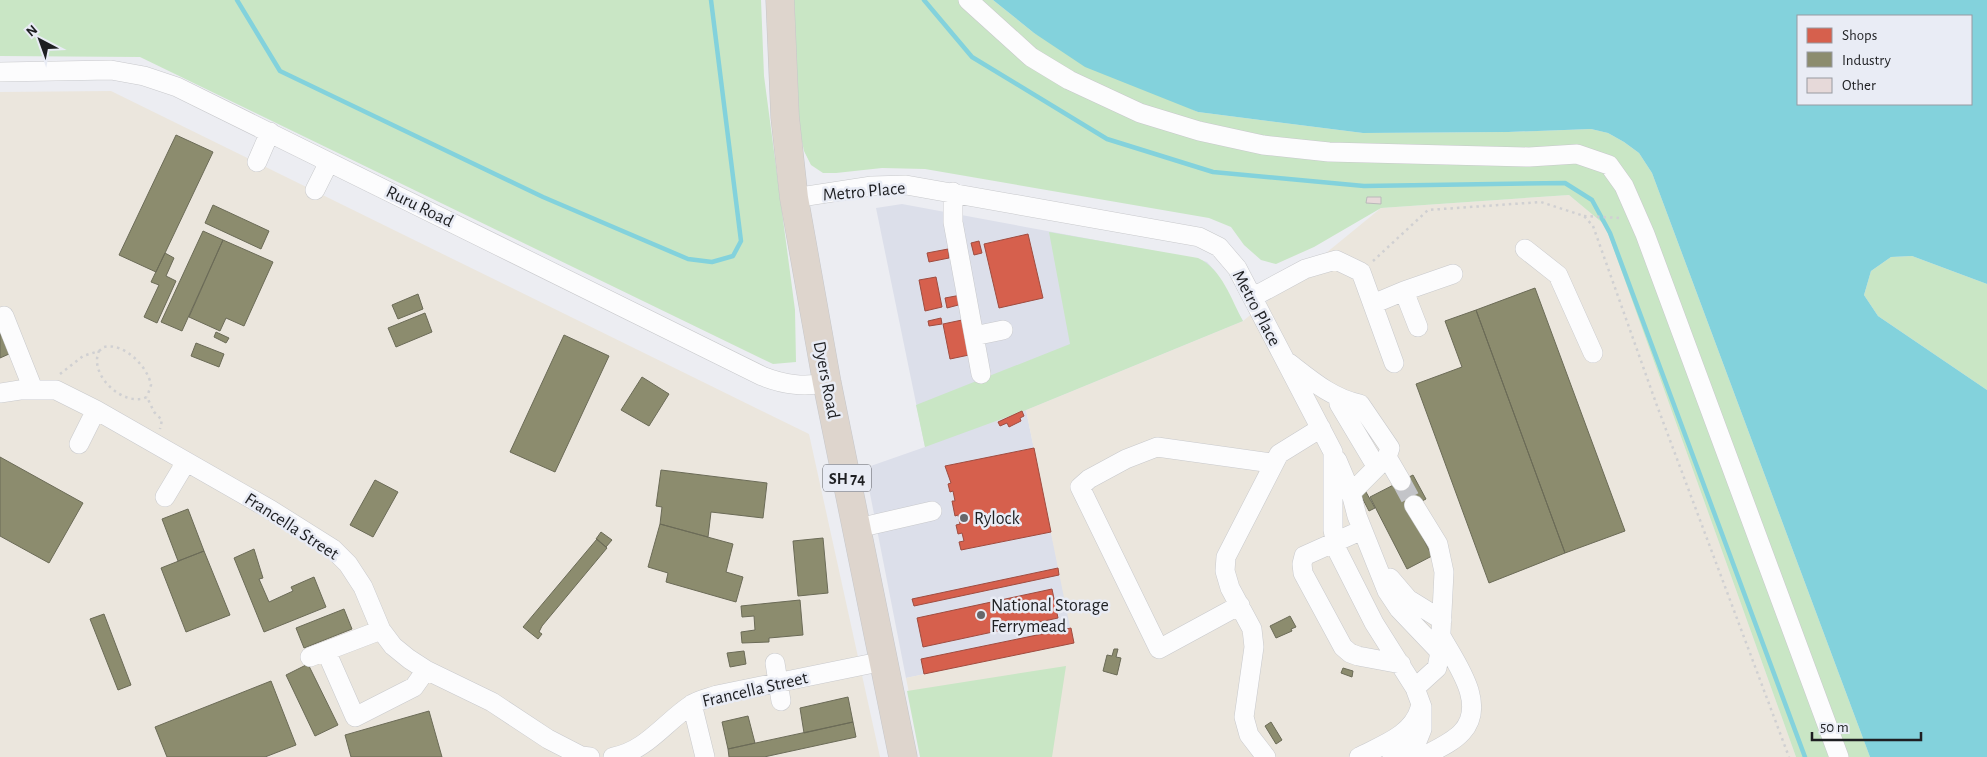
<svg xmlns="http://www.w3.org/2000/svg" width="1987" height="757" font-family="'Alegreya Sans',sans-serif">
<rect width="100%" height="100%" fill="#ecedf2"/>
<!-- built -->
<path fill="#dcdfea" d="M902,204L1198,259L1207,262L1215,271L1243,321L1026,410L1074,643L906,678L865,468L925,447L876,208Z"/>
<!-- industrial -->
<path fill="#ebe6dd" d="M111,91L809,434L880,757H0V92Z
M1569,195L1605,225L1796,757H922L906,678L1073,642L1026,410L1243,321L1381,208Z"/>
<!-- green -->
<path fill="#c9e6c5" d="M0,0H761L764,76L795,310L796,362L773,364L140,57L0,56Z
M793,0H993L1034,33L1198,112L1363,133L1508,132L1591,129L1608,133L1624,142L1639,153L1652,173L1870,757H1796L1605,225L1569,195L1381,208L1314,247L1276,264L1261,260L1244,245L1231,227L1209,218L925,169L882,168L836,173H823L811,165L804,151L799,128Z
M1049,232L1198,258C1222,269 1231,299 1243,321L1026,410L925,447L916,405L1070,344Z
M1912,256L1987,284V390L1878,316L1864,295L1871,271L1891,257Z
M1066,666L1052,757H920L907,691Z"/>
<!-- water -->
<path fill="#83d2dc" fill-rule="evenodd" d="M993,0H1987V284L1912,256L1891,257L1871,271L1864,295L1878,316L1987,390V757H1870L1652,173L1639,153L1624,142L1608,133L1591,129L1508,132L1363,133L1198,112L1085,67L1034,33ZM1798,16H1971V104H1798Z"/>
<!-- shops -->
<path fill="#d6604d" stroke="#9f4c40" d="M1028,234L1043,298L999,308L984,244Z
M979,241L982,253L974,255L971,243Z
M948,249L949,258L929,262L927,253Z
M936,277L942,307L925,311L919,280Z
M961,295L962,304L947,308L945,298Z
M941,318L942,324L929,326L928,321Z
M962,320L969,355L950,359L943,324Z
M1022,411L1024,416L1020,418L1021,421L1009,427L1007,423L1000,426L998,422Z
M1034,448L1051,532L961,550L959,542L964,541L962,533L958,534L956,525L960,524L958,515L955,516L952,501H955L953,491L950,492L948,484L951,483L945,466Z
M1058,568L1059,575L914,606L912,599Z
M1052,589L1058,618L923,647L917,618Z
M1071,628L1074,643L924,674L921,659Z"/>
<!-- industry -->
<path fill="#8c8c6e" stroke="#6b6b57" d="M176,135L213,152L156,272L119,255Z
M213,205L269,231L261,249L205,223Z
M203,231L223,240L182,331L161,322Z
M223,240L273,262L244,326L226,318L220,331L189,317Z
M165,253L174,258L166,276L176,281L157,323L144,317L159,285L151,282Z
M1535,288L1625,531L1565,553L1476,310Z
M418,294L423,309L398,319L392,305Z
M1476,310L1565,553L1489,583L1416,384L1462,367L1445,321Z
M425,313L432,332L396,347L388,328Z
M0,331L9,354L0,358Z
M216,332L229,338L226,343L214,337Z
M564,335L609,356L555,472L510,452Z
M196,343L224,354L219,367L191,356Z
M642,377L669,394L649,426L621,410Z
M0,457L83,503L49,563L0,536Z
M661,470L767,483L763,518L711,512L708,537L660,524L662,507L656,506Z
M1413,475L1426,499L1408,508L1432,556L1407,569L1370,497Z
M375,480L398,492L373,537L350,525Z
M1362,485L1375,508L1369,511L1357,488Z
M188,509L204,551L178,561L162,519Z
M660,524L733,544L726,572L743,577L736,602L666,582L668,573L648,567Z
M601,532L612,540L606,547L596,539Z
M823,538L828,593L798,596L793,541Z
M597,539L607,548L542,626L539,632L542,634L538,639L523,627Z
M254,549L263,578L259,579L269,602L293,591L291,587L314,577L326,607L264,632L234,558Z
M204,551L230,615L186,632L161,568Z
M800,600L803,635L769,638V642L742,643L741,632L755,630L754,616L742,617L741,606Z
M344,609L352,629L304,648L296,628Z
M104,614L131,685L118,690L90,619Z
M1290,616L1296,627L1291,629L1292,631L1276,638L1270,626Z
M1114,649H1118L1116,657L1121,658L1117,675L1103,671L1107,655L1112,656Z
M744,651L746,664L730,667L727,653Z
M308,664L338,725L315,736L286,675Z
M1343,668L1353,671L1352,677L1341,673Z
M271,681L296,745L265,757H167L155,727Z
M848,697L853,722L804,733L800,708Z
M429,711L442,757H351L345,735Z
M748,716L755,743L728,749L722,722Z
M853,722L856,737L764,757H729L728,749Z
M1271,722L1282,740L1276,744L1265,726Z"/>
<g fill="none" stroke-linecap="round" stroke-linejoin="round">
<!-- stream -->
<path stroke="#83d2dc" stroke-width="4.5" d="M237,0L280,71L543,197L688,259L712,262L733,256L741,241L711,0
M924,0L972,57L1107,139L1213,172L1364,186L1565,183L1592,200L1610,233L1805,757"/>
</g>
<!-- building -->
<path fill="#e6d9d9" stroke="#bab9ba" d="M1367,197H1381V204L1366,203Z"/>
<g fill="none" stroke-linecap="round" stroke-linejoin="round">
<!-- minor-tunnel -->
<path stroke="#c3c4c8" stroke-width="19" stroke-dasharray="19 9" stroke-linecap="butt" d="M1401,481L1414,505"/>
<!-- minor casing -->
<g stroke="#c8c9cc" stroke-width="20">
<path id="minor" d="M968,0L1031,57L1069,80L1140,113L1199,131L1263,145L1329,152L1529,157L1577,154L1609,165L1624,186L1645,234L1839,757
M0,72L111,70L144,76L177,87L762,376C785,385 803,387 827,383
M257,162L270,132
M315,190L329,162
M953,192V222L981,374
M794,198L872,186L906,185L1199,237L1219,247L1237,268L1333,452V530L1337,550L1374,623L1415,688L1422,707V729L1418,739L1411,747L1392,757
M1525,249L1558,275L1593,353
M1253,297L1305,269L1336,260L1361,272L1394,363
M1373,304L1404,291
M4,316L33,389
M1418,327L1404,291L1453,274
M974,336L1003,330
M1289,363C1311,380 1333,399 1360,404L1390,448L1387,457L1351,493
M0,393L20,390H56L96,410L271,510L333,549L348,564L363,587L381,630L393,646L409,659L426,670L492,702L548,739L581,756L590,757
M1339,404L1376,466
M79,444L96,410
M1387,457L1401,481
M1337,460L1351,493L1357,516L1387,591L1399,609L1440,652
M165,497L186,462
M1414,505L1438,544L1444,572L1440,652L1437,668L1415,688
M858,528L932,511
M1362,530L1304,556L1302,564L1303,573L1343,647L1350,653L1358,656L1401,664
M1390,578L1408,599L1442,620
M1240,605L1159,649L1080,487L1089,479L1126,459L1157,447L1272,463
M326,651L355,717L414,687L426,670
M310,657L381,630
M775,663L781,701
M692,704L705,757
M613,757C646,751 664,723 691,705C698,700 709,698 717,695L884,661
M1266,757L1249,735L1244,717L1254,647L1252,629L1230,588L1225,571L1226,557L1279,454L1321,428
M1359,757C1382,745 1413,735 1420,708
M1422,757C1435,750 1452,743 1462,732C1488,704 1455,662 1441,636"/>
</g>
<!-- highway casing -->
<g stroke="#c6c7ca" stroke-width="29">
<path id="highway" d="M780,0L785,117L794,198L827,383L903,757"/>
</g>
<!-- path -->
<path stroke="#d0d0d2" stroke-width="2.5" stroke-dasharray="2.5 4" stroke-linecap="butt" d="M1584,216L1620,218
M1373,261L1428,210L1541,202L1584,216L1593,226L1656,403L1789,757
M99,351L104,347C124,342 148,367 151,385L147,397
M60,374L83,356L99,351C88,375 124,408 147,397L154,412L162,420L160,429"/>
<!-- minor -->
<use href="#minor" stroke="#fcfcfd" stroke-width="19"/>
<!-- highway -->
<use href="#highway" stroke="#ded5cd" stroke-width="28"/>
</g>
<!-- markers -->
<g fill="#66676b" stroke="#e9ecf5" stroke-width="2">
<circle cx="964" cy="518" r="5"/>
<circle cx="981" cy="615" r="5"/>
</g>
<g text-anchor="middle" stroke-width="5" stroke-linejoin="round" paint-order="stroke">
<!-- shield labels -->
<rect fill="#e9ecf5" stroke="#5b5c61" stroke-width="1" x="823" y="464.5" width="48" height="27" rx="4"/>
<g font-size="16" font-weight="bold" fill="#1e1f22">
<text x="847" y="484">SH 74</text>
</g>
<!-- street labels -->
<g font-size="18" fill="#1e1f22" stroke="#e9ecf5">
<text transform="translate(864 191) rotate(-5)" y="6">Metro Place</text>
<text transform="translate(420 206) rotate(26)" y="6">Ruru Road</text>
<text transform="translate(1257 308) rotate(62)" y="6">Metro Place</text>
<text transform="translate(827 380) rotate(79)" y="6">Dyers Road</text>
<text transform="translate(292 526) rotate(33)" y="6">Francella Street</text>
<text transform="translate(755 689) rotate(-13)" y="6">Francella Street</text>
</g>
<!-- poi labels -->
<g font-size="18" fill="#1e1f22" stroke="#e9ecf5" text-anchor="start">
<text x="974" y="524">Rylock</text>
<text x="991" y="611">National Storage<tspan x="991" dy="21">Ferrymead</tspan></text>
</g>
</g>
<!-- legend -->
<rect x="1797" y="15" width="175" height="90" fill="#e9ecf5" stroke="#989aa1"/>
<rect x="1807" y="28" width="25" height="15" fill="#d6604d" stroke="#989aa1"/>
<text x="1842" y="40" font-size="15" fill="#1e1f22">Shops</text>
<rect x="1807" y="52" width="25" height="15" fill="#8c8c6e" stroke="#989aa1"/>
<text x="1842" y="65" font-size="15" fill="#1e1f22">Industry</text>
<rect x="1807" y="78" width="25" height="15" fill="#e6d9d9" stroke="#989aa1"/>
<text x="1842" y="90" font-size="15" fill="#1e1f22">Other</text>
<!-- north arrow -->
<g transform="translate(40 40) rotate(319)" stroke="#e9ecf5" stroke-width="4" paint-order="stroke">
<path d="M0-4L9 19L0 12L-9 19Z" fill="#1e1f22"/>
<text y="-8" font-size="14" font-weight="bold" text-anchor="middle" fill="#1e1f22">N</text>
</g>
<!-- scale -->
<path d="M1812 732v8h109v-8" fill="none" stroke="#1e1f22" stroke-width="2.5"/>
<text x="1820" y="732" font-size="15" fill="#1e1f22" stroke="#e9ecf5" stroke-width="4" paint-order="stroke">50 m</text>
</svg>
